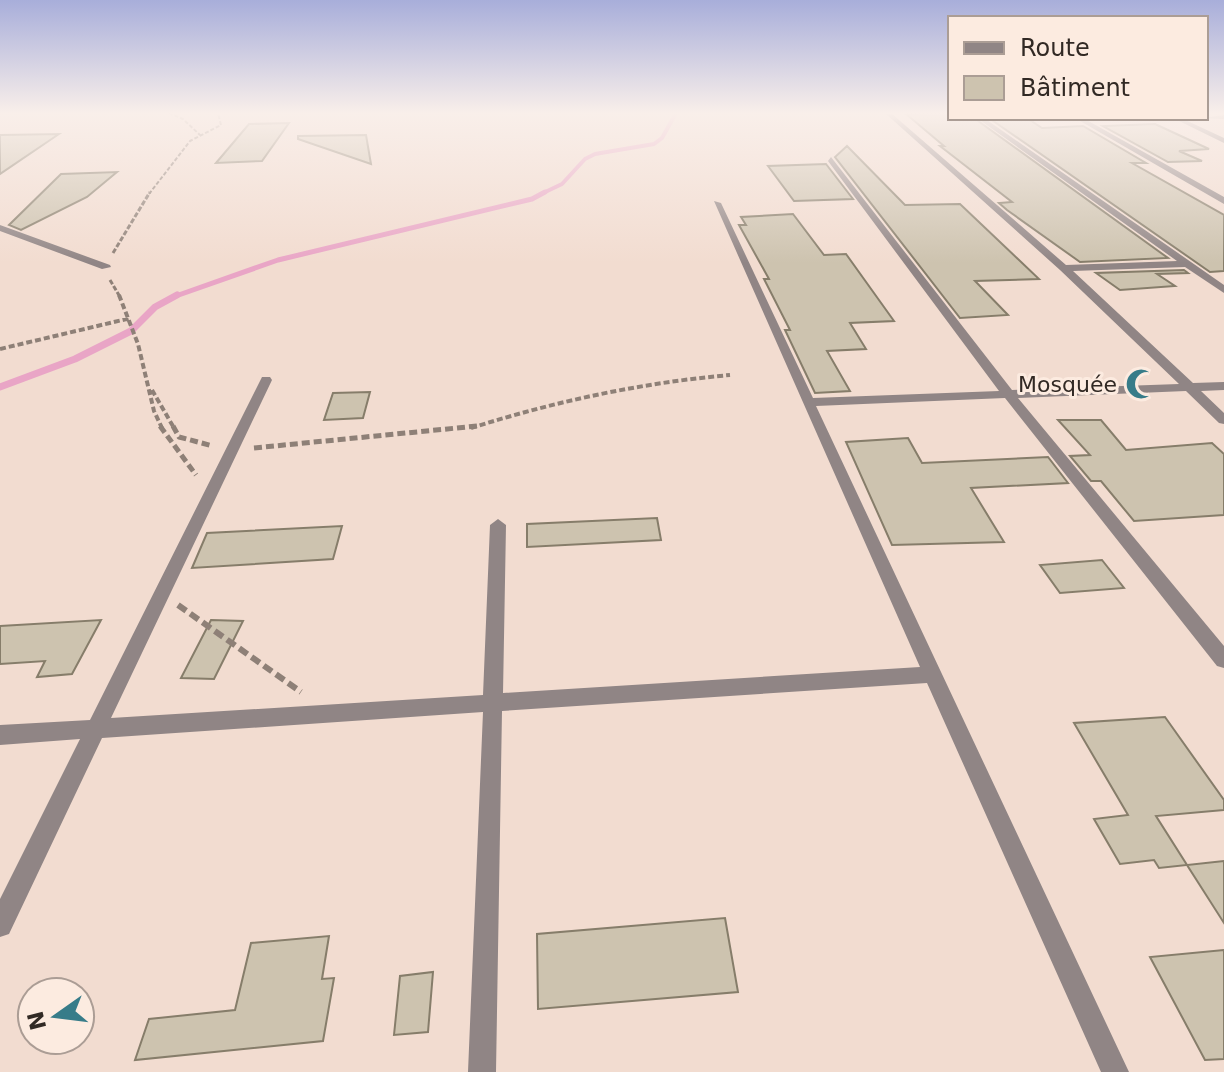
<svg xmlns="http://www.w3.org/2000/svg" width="1224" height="1072" font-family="'DejaVu Sans',sans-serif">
<rect width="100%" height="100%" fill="#f2dcd0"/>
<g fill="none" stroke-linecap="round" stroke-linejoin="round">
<!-- stream-far2 -->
<path stroke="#e9a5c6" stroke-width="4" d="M541,194L562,184L585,159L595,154L654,144L662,138L676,113"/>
<!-- stream-far1 -->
<path stroke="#e9a5c6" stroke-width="5" d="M173,297L278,260L532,199L545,192"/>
<!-- stream -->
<path stroke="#e9a5c6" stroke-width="7" d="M0,387L75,359L131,331L155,307L177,295"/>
</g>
<!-- building -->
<path fill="#cdc3af" stroke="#867d6a" stroke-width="2" d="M947,113L950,118H974L1168,258L1080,262L1007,210L999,203L1012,202L940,146H944L906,114Z
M989,118H1027L1042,128L1083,126L1146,163H1132L1224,215V271L1210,272Z
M289,123L262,161L216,163L249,124Z
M1155,124L1209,149L1179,151L1202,161L1168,162L1103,126Z
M59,134L0,174V135Z
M366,135L371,164L298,139V136Z
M847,146L905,205L960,204L1039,279L975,281L1008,315L960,318L835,157Z
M826,164L853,199L794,201L768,166Z
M117,172L87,197L21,230L9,225L61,174Z
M793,214L824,255L846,254L894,321L850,323L866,349L827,351L850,391L815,393L785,330H790L764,279H769L739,225H746L741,217Z
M1184,270L1188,273L1157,274L1175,286L1120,290L1096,273Z
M370,392L363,418L324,420L333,393Z
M1058,420H1101L1126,450L1212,443L1224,454V515L1134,521L1101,481H1091L1070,456L1090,455Z
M908,438L922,463L1048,457L1068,483L971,488L1004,542L892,545L846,442Z
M657,518L661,540L527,547V524Z
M342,526L333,559L192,568L207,533Z
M1102,560L1124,588L1060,593L1040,565Z
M101,620L72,674L37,677L45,661L0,664V626Z
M211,620L243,621L214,679L181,678Z
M1165,717L1224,800V810L1156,816L1187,865L1159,868L1154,860L1120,864L1094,819L1128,815L1074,723Z
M1224,861V923L1187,865Z
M725,918L738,992L538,1009L537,934Z
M329,936L322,979L334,978L323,1041L135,1060L149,1019L235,1010L251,943Z
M1224,950V1059L1205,1060L1150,957Z
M433,972L428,1032L394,1035L400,976Z"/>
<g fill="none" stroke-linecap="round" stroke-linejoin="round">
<!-- path-far4 -->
<path stroke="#8e8077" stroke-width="2" stroke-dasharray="4 2" stroke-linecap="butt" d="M169,113L183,119L200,135
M149,194L190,141L221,125L218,113"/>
<!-- path-far3 -->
<path stroke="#8e8077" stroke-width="3" stroke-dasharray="5 2" stroke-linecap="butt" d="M113,253L150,192
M110,280L120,297"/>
<!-- path-far2 -->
<path stroke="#8e8077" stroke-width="4" stroke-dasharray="6 3" stroke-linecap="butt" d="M119,295L138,344L154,411L162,428
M0,349L131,318
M152,390L174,428
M471,428C557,401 640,383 730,375"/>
<!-- path-far1 -->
<path stroke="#8e8077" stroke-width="5" stroke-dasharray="8 4" stroke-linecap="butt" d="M160,426L196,475
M173,426L179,437L213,446
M254,448L477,426"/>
<!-- path -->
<path stroke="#8e8077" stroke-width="6" stroke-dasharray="10 5" stroke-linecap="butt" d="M178,605L301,692"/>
<!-- street -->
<path fill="#908585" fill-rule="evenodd" d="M885,113H891L1066,265L1177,261L977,118H984L1224,285V293L1185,267L1073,271L1193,383L1224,382V390L1201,391L1224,413V424L1219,423L1186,391L1018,398L1224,646V668L1217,666L1005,398L816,406L1129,1072H1101L927,683L502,711L496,1072H468L483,712L102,738L9,934L0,937V899L80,739L0,745V725L90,720L262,377H270L272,380L111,718L483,695L490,525L498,519L506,525L503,693L920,667L714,201L721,203L813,398L999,391L828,161L831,157L1012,390L1179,384L1060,270Z
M1224,115V119L1203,118Z
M1075,118H1083L1224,197V204Z
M1173,118H1181L1224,138V143Z
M0,225L110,265L111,267L102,269L0,231Z"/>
</g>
<!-- sky -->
<linearGradient id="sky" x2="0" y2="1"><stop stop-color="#a8aeda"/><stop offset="0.43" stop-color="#f9efea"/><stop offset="1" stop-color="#f9efea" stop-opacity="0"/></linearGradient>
<rect width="1224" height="263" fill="url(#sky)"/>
<!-- icons -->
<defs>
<g id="mosque-bare" transform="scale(2.4)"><path d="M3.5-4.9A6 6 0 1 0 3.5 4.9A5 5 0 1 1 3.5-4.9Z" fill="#377c89" stroke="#fcebe0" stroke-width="2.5" paint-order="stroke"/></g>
</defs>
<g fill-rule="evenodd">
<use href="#mosque-bare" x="1141" y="384"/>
</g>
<g text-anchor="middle" stroke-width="6" stroke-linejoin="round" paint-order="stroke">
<!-- far-poi labels -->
<g font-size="22" fill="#312924" stroke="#fcebe0" text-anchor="end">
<text x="1117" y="392">Mosquée</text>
</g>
</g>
<!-- legend -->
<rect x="948" y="16" width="260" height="104" fill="#fcebe0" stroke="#ab9d95" stroke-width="2"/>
<rect x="964" y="42" width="40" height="12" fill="#908585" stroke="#ab9d95" stroke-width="2"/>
<text x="1020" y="56" font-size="24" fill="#312924">Route</text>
<rect x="964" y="76" width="40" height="24" fill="#cdc3af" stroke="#ab9d95" stroke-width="2"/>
<text x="1020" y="96" font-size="24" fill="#312924">Bâtiment</text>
<!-- north arrow -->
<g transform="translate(56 1016) rotate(256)"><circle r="38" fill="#fcebe0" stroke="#ab9d95" stroke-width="2"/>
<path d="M0-6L14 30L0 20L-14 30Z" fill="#377c89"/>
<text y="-12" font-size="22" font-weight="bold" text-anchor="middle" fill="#312924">N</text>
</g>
</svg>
